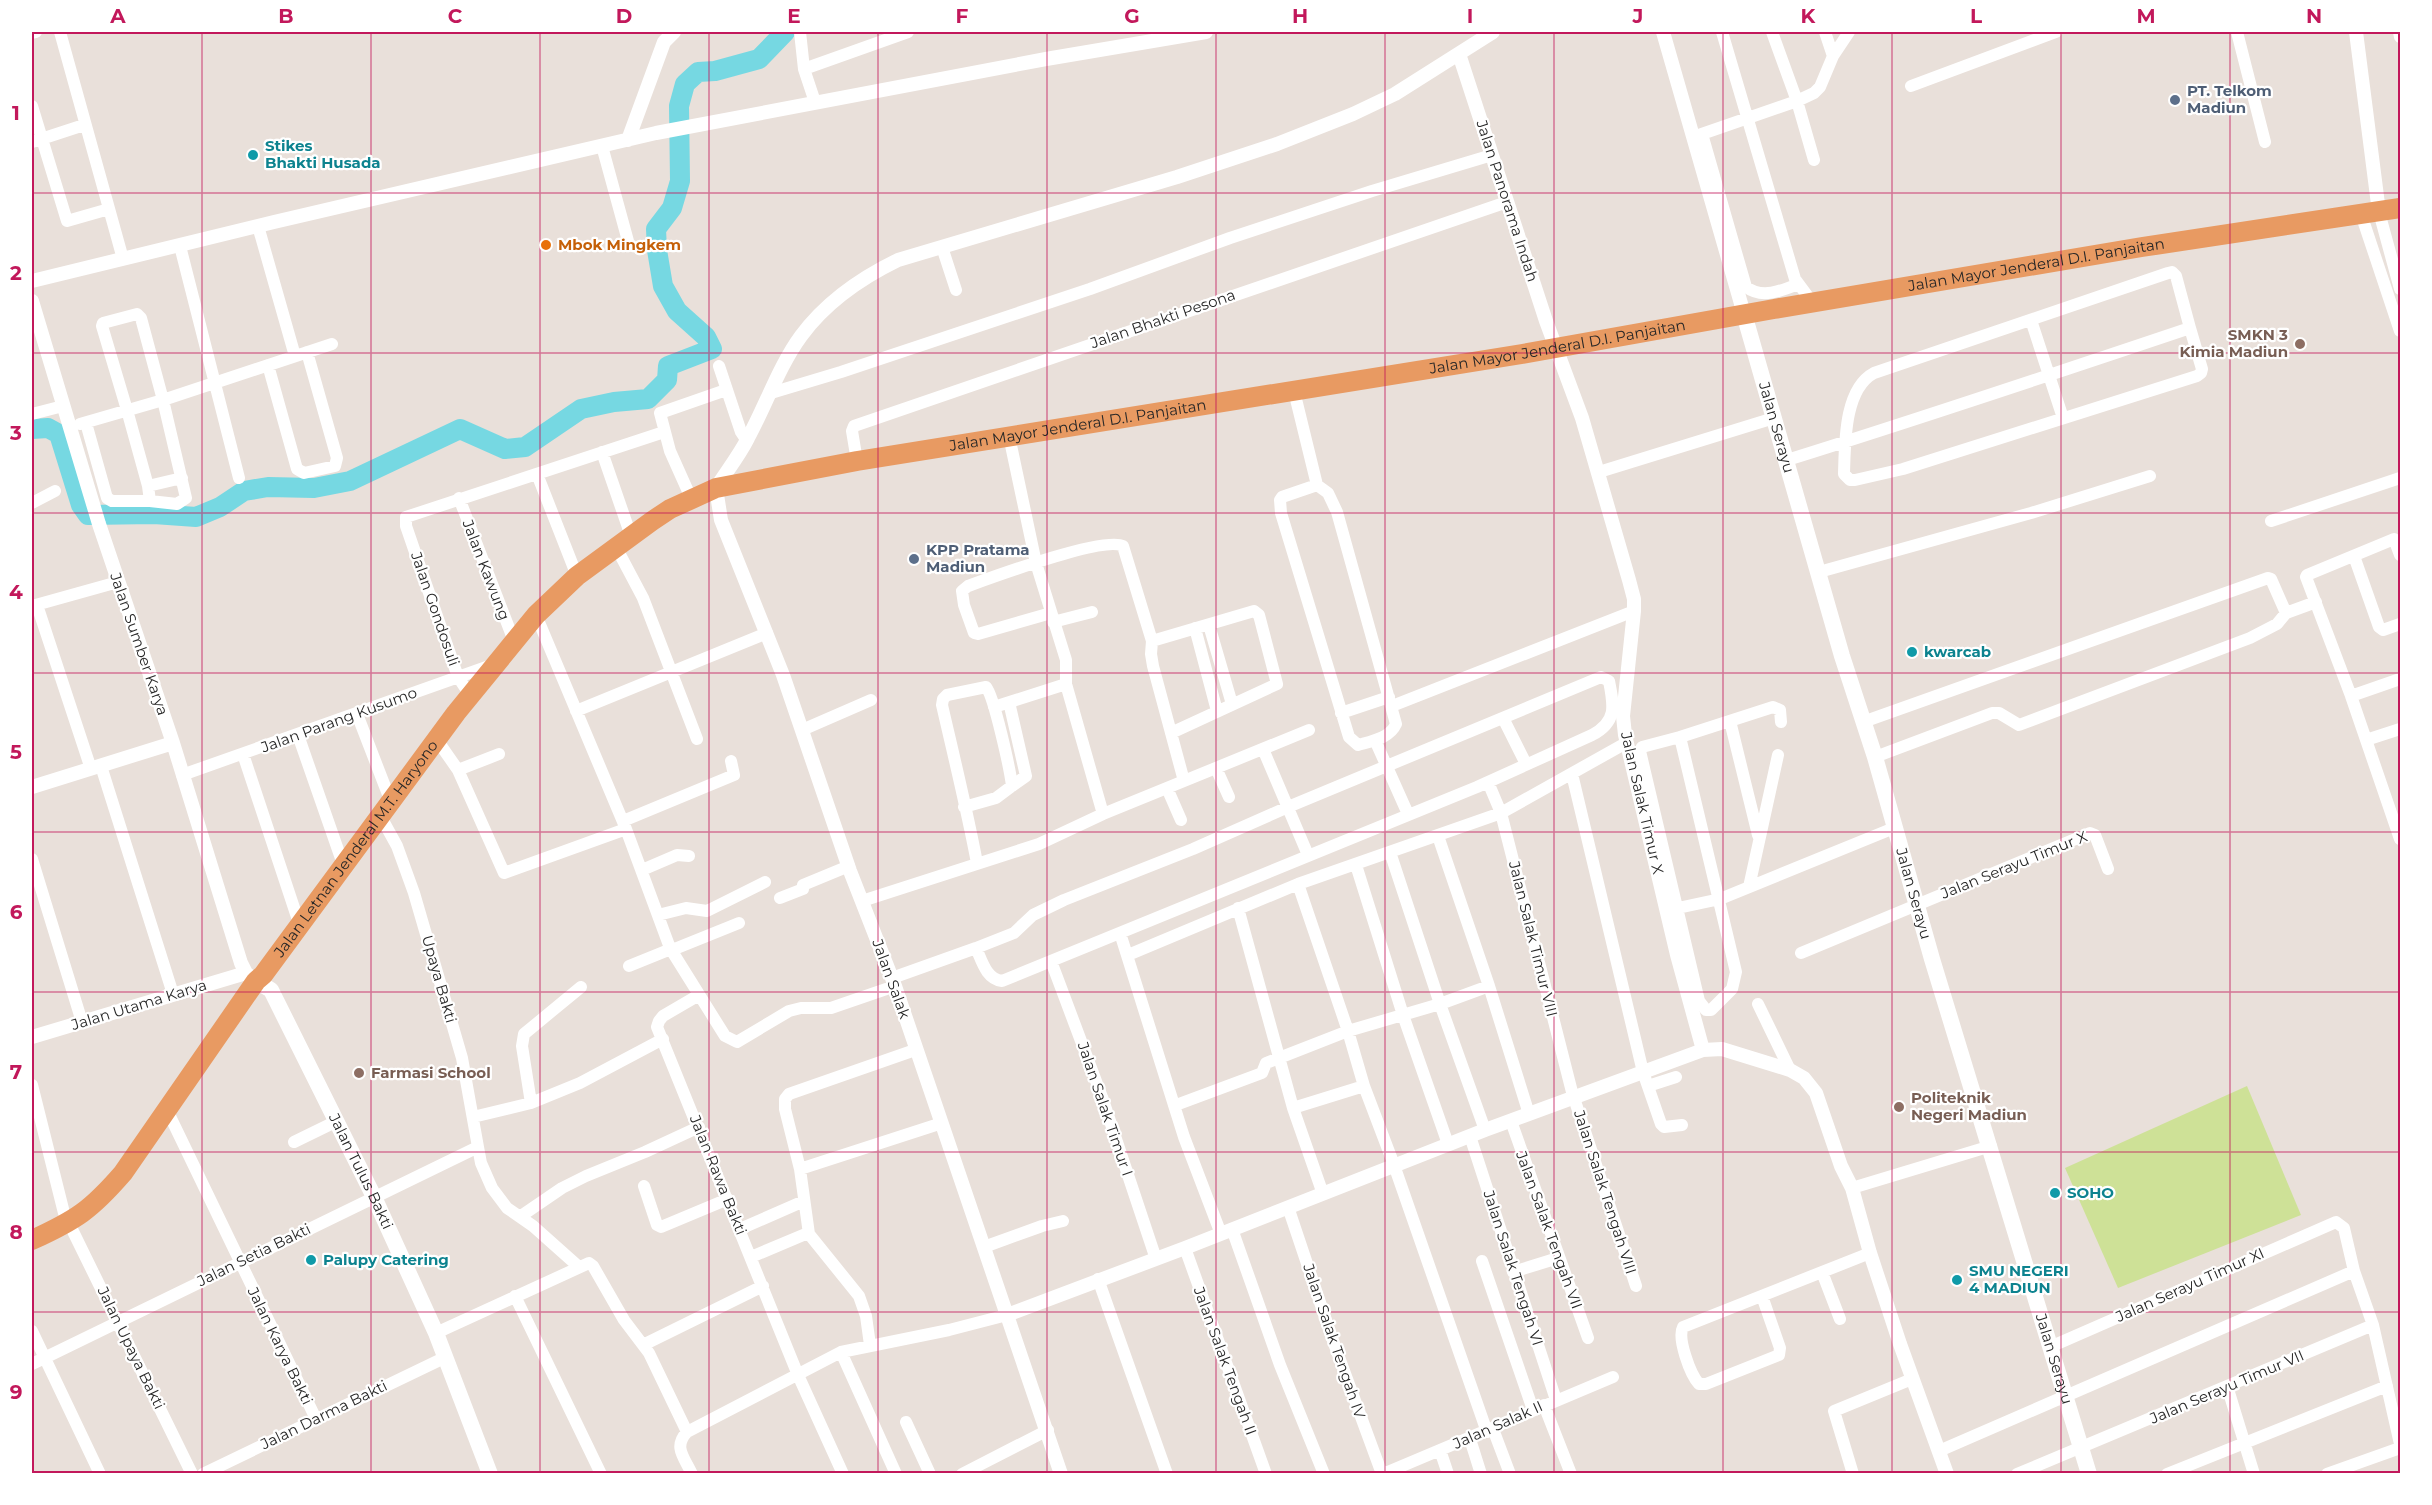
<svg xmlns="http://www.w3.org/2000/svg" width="2432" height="1505" font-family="Montserrat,sans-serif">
<rect width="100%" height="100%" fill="#e9e0da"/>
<!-- pitch -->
<path fill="#cee197" d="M2247,1086L2301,1215L2118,1288L2065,1168Z"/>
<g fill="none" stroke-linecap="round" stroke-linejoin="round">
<!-- river -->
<path stroke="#76d8e2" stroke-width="20" d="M32,429L48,428L59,434L81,505L88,515L154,514L196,517L220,507L244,491L268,487L314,488L350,481L460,429L505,449L525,447L581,409L614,402L648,399L667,380L668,366L712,349L706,337L677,311L663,286L657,250L656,229L672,208L680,181L679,106L685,84L698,72L715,71L759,59L785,32"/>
<!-- minor -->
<path stroke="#fff" stroke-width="12" d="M60,32L123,259
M800,32L804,69L815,102
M1722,32L1795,279L1812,302
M1772,32L1797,101L1814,160
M1825,32L1833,56
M2237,32L2265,142
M2399,32L2400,37
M32,33L36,32
M804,69L908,32
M1911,86L2056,32
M32,106L67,221L109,209
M1702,134L1746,287C1762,299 1781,291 1798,284
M1696,136L1797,101L1814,93L1820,87L1833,56L1849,32
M32,142L84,125
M602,146L628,241
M2379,212L2400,289
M2361,214L2400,331
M258,226L295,356
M180,246L239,478
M942,247L956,290
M2031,320L2063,418
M268,365L297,469L304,473L335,466L337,458L307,352
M719,366L741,432L747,441
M1294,391L1317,485L1282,497L1280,500L1281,513L1349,737L1358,745C1372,741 1390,738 1396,724L1337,512L1328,493L1317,485
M771,393L841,372L1090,289L1230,238L1372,191L1492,155
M32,414L63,406
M86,423L107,498L112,501H150L148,486L127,410L102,326L103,323L137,314L141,318L163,400L186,498L177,504L150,501
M80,424L163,400L332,344
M602,452L631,536
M1787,460C1922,418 2056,373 2190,328L2176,276L2172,272L2168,273L1874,373C1844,389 1845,443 1844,474L1850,480H1855L1903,469L2197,376L2201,373L2202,369L2190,328
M857,461L852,431L854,426L1507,202
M1599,472L1774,418
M537,474L577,576
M148,486L182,478
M459,498L514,641
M691,498L670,451L660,413L726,390
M32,503L55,491
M2271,521L2400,478
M616,547L643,598L697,739
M2400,555L2394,539L2307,575L2306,577L2351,696L2400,839
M2354,556L2379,627L2383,630L2400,624
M1819,572L2031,513L2150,476
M37,605L91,769
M32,606L118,582
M1051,613L978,634L974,633L964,605L962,591L968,586C993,577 1104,536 1123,546L1152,641L1151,654L1153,666L1184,781
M536,615L626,829L670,948L725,1036L737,1042L789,1011L801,1008H831L895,986
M1053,622L1092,612
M1209,625L1232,704
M1195,628L1217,711
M1152,641L1254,611L1259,615L1277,684L1171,733
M1066,684L1103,814
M470,695L458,677L406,526V517L664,432
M2351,696L2400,679
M1009,702L1026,776L1012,786
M1392,706L1634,611
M994,707L1066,684V660L1036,563L1009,436
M576,711L767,633
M1341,713L1389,697
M357,714L391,802
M1503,718L1526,764
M1730,721L1758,835
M1863,722L2268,578L2271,579L2286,613
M802,730L871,700
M298,735L344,867
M1680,737L1736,972L1732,989L1711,1010H1706L1699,1001L1640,751L1642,747Z
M1680,737L1773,707L1780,710L1781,722
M437,740L458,770L504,873L626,829
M1375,740L1408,814
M2366,740L2400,729
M1263,749L1308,855
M243,754L300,926
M1875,757L1992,713H1999L2019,725L2250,638L2277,624L2286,613L2316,602
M101,766L173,994
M1216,768L1229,797
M458,770L499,754
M1572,774L1643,1072L1661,1124L1664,1127L1682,1125
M182,775L495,664
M1488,782L1501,813L1572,1092L1636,1286
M1167,788L1181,820
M964,807L996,798L1012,786C1010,769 994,696 986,687L947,695L943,699L942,705C954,757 967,810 977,863
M381,817L397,846L414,893L462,1058L478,1147L481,1163L492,1188L507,1208L533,1226L579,1267
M623,821L734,775L731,761
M1438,836L1489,986L1529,1114
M1390,852L1440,1004L1485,1130
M32,859L82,1022
M1356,865L1403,1015L1448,1144
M642,870L677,855L689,856
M1298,884L1348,1031L1364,1086L1394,1165L1487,1432
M1749,887L1778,755
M780,898L803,889V885L849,866
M862,901L1039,844L1103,814L1309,730
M1238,908L1293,1108L1323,1194
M1678,908L1720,899L1894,828
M658,915L686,908L707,911L765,882
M1120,933L1184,1137L1221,1234
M672,950L739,923
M1801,953L2090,833L2095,835L2108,869
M1128,955L1298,884L1501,813L1626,743
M1051,961L1102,1097L1156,1259
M629,966L671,949
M892,978L976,948C982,961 986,979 1002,981L1477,787L1592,735C1617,722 1614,706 1609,681L1601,677L1288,807L1193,849L1064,900L1033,915L1014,933L976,948
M699,995L663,1016L659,1021L657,1027L798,1375L843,1474
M1758,1004L1790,1070
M32,1085L64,1213L192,1474
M1648,1086L1676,1077
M531,1103L522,1046L524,1034L581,987
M1176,1105L1262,1073L1266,1063L1348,1031L1440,1004L1489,986
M1293,1108L1364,1086
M167,1110L316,1419
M473,1117L531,1103L580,1083L663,1039
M1511,1121L1588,1338
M1470,1136L1556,1400
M294,1142L337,1121
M800,1169L942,1123
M644,1186L657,1225L661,1227L728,1199
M1852,1188L1991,1146
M1288,1207L1332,1338L1382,1474
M521,1216L562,1188L586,1176L645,1152L699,1127
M740,1229L804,1201
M1232,1229L1280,1365L1324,1474
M984,1247L1042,1226L1063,1221
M1185,1248L1266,1474
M751,1257L808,1233
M1482,1261L1533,1410
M1513,1272L1558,1258
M1822,1272L1840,1319
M1098,1279L1167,1474
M515,1296L601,1474
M1762,1296L1780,1348L1779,1355L1706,1384H1699C1690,1374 1677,1338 1683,1327L1870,1253
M32,1331L100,1474
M436,1333L589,1263L593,1266L624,1320L649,1353L687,1432
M643,1345L763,1286
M870,1345L866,1316L859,1296L809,1234L800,1169L785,1109V1099L789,1094L915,1050
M2050,1347L2336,1222L2344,1228L2354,1271L2373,1325L2400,1444
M841,1352L896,1474
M32,1364L478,1147
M2227,1386L2254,1474
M1544,1405L1571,1474
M906,1422L930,1474
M1493,1429L1510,1474
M1470,1439L1481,1474
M1440,1450L1448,1474
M1939,1451L2354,1271
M203,1474L446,1357
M692,1474C684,1457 673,1447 687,1432L841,1352L949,1330L1007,1315
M962,1474L1048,1430
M1383,1474L1613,1377
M1853,1474L1834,1411L1912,1379
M2017,1474L2373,1325
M2167,1474L2387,1386
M2327,1474L2400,1448"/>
<!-- tertiary -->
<path stroke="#fff" stroke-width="14" d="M1663,32L1744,314
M2356,32L2379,212
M1459,54L1546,321L1582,418L1629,580L1634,599V611L1623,716L1625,735L1677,955L1703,1050
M628,140L664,42L674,32
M32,281L274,222L656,133L1046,59L1206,32
M32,301L99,524L173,743L241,963L246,973L256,981
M32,787L173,743
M32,1037L246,973
M1007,1315L1185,1248L1485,1130L1703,1050L1722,1049L1790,1070L1804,1078L1816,1093L1841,1166L1852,1188L1870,1253L1900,1344L1947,1474
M1061,1474L895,986L850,871L783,675L721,520L716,488C726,472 739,456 748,438C766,405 779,366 801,336C826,302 861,278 898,260L1177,177L1277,144L1353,114L1395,94L1493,32"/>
<!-- secondary -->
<g stroke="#fff" stroke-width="16">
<path id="s1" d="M1744,314L1842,656L1875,757L1932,959L2089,1474"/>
<path id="s2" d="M256,981L271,990L374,1197L436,1333L490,1474"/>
</g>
<!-- trunk -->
<path stroke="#e89a62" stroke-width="20" id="s3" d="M32,1240C76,1220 91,1210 123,1173L256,981L263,975L456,713L536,615L577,576L652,521L670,509L716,488L857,461L1522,354L1774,309L2142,247L2400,208"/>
</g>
<!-- grid -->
<path fill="none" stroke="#c2185b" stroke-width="1.5" stroke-opacity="0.55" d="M202,32V1474M371,32V1474M540,32V1474M709,32V1474M878,32V1474M1047,32V1474M1216,32V1474M1385,32V1474M1554,32V1474M1723,32V1474M1892,32V1474M2061,32V1474M2230,32V1474M32,193H2400M32,353H2400M32,513H2400M32,673H2400M32,832H2400M32,992H2400M32,1152H2400M32,1312H2400"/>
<!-- markers -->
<g fill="#5c6f8a" stroke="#fff" stroke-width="2">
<circle cx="2175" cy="100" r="6"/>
<circle cx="914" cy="559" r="6"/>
</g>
<g fill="#0f9aa8" stroke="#fff" stroke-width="2">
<circle cx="253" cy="155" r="6"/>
<circle cx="1912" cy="652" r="6"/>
<circle cx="2055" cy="1193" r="6"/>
<circle cx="311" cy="1260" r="6"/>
<circle cx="1957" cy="1280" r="6"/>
</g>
<circle fill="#e8710a" stroke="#fff" stroke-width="2" cx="546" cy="245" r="6"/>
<g fill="#8d6e63" stroke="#fff" stroke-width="2">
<circle cx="2300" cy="344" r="6"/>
<circle cx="359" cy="1073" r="6"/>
<circle cx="1899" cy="1107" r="6"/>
</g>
<g text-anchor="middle" stroke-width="4.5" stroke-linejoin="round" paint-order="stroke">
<!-- service labels -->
<g font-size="15" font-weight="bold" fill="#4e5e75" stroke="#fff" text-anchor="start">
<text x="2187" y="96">PT. Telkom<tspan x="2187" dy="17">Madiun</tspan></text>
<text x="926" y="555">KPP Pratama<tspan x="926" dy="17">Madiun</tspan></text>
</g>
<!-- culture labels -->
<g font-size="15" font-weight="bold" fill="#0d838f" stroke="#fff" text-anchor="start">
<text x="265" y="151">Stikes<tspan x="265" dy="17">Bhakti Husada</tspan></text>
<text x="1924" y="657">kwarcab</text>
<text x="2067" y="1198">SOHO</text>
<text x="323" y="1265">Palupy Catering</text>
<text x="1969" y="1276">SMU NEGERI<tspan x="1969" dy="17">4 MADIUN</tspan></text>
</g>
<!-- street labels -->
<g font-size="15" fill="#272727" stroke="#fff">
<text transform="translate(1507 201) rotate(72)" y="5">Jalan Panorama Indah</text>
<text dy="5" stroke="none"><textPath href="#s3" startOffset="2370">Jalan Mayor Jenderal D.I. Panjaitan</textPath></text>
<text transform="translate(1163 319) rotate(-19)" y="5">Jalan Bhakti Pesona</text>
<text dy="5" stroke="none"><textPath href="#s3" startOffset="1884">Jalan Mayor Jenderal D.I. Panjaitan</textPath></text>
<text dy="5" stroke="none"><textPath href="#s3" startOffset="1398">Jalan Mayor Jenderal D.I. Panjaitan</textPath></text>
<text dy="5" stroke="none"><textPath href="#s1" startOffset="118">Jalan Serayu</textPath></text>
<text transform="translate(486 570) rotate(69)" y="5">Jalan Kawung</text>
<text transform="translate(435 609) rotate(71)" y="5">Jalan Gondosuli</text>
<text transform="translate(139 644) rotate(71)" y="5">Jalan Sumber Karya</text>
<text transform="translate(339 720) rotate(-20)" y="5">Jalan Parang Kusumo</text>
<text transform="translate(1642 803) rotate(77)" y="5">Jalan Salak Timur X</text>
<text dy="5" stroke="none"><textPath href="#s3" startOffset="514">Jalan Letnan Jenderal M.T. Haryono</textPath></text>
<text transform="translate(2014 865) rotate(-22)" y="5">Jalan Serayu Timur X</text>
<text dy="5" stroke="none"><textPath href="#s1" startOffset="604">Jalan Serayu</textPath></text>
<text transform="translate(1533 939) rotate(76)" y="5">Jalan Salak Timur VIII</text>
<text transform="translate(439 979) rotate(74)" y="5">Upaya Bakti</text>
<text transform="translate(891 979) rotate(70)" y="5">Jalan Salak</text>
<text transform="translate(139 1005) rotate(-17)" y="5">Jalan Utama Karya</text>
<text transform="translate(1105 1109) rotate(71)" y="5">Jalan Salak Timur I</text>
<text dy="5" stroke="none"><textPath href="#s2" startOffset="220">Jalan Tulus Bakti</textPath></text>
<text transform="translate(718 1175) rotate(68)" y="5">Jalan Rawa Bakti</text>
<text transform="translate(1605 1192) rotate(72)" y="5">Jalan Salak Tengah VIII</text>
<text transform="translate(1549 1230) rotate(70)" y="5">Jalan Salak Tengah VII</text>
<text transform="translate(254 1255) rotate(-26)" y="5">Jalan Setia Bakti</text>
<text transform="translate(1513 1268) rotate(72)" y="5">Jalan Salak Tengah VI</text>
<text transform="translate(2190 1285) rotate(-24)" y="5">Jalan Serayu Timur XI</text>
<text transform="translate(1334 1341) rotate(71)" y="5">Jalan Salak Tengah IV</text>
<text transform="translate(280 1346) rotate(64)" y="5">Jalan Karya Bakti</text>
<text transform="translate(131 1348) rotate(64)" y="5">Jalan Upaya Bakti</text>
<text dy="5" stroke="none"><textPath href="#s1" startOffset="1090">Jalan Serayu</textPath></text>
<text transform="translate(1225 1361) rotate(70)" y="5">Jalan Salak Tengah II</text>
<text transform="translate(2227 1387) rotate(-23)" y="5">Jalan Serayu Timur VII</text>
<text transform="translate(324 1415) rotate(-26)" y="5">Jalan Darma Bakti</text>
<text transform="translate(1498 1425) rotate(-24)" y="5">Jalan Salak II</text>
</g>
<!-- food labels -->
<g font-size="15" font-weight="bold" fill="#c56008" stroke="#fff" text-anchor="start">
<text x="558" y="250">Mbok Mingkem</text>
</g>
<!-- education labels -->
<g font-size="15" font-weight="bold" fill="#785e54" stroke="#fff" text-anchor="start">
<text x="2288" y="340" text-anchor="end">SMKN 3<tspan x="2288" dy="17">Kimia Madiun</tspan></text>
<text x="371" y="1078">Farmasi School</text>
<text x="1911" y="1103">Politeknik<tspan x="1911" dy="17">Negeri Madiun</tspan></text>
</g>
</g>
<!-- border -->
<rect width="2432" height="1505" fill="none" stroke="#ffffff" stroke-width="66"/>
<rect x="33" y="33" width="2366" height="1439" fill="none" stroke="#c2185b" stroke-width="2"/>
<g font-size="20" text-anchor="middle" font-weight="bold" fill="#c2185b">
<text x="118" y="23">A</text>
<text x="286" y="23">B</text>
<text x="455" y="23">C</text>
<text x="624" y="23">D</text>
<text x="794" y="23">E</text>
<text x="962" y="23">F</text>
<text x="1132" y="23">G</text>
<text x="1300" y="23">H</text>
<text x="1470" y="23">I</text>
<text x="1638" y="23">J</text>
<text x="1808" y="23">K</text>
<text x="1976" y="23">L</text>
<text x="2146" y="23">M</text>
<text x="2314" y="23">N</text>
<text x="16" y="120">1</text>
<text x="16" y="280">2</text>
<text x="16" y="440">3</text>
<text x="16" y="599">4</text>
<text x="16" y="759">5</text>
<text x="16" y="919">6</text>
<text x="16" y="1079">7</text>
<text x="16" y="1239">8</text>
<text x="16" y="1399">9</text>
</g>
</svg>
